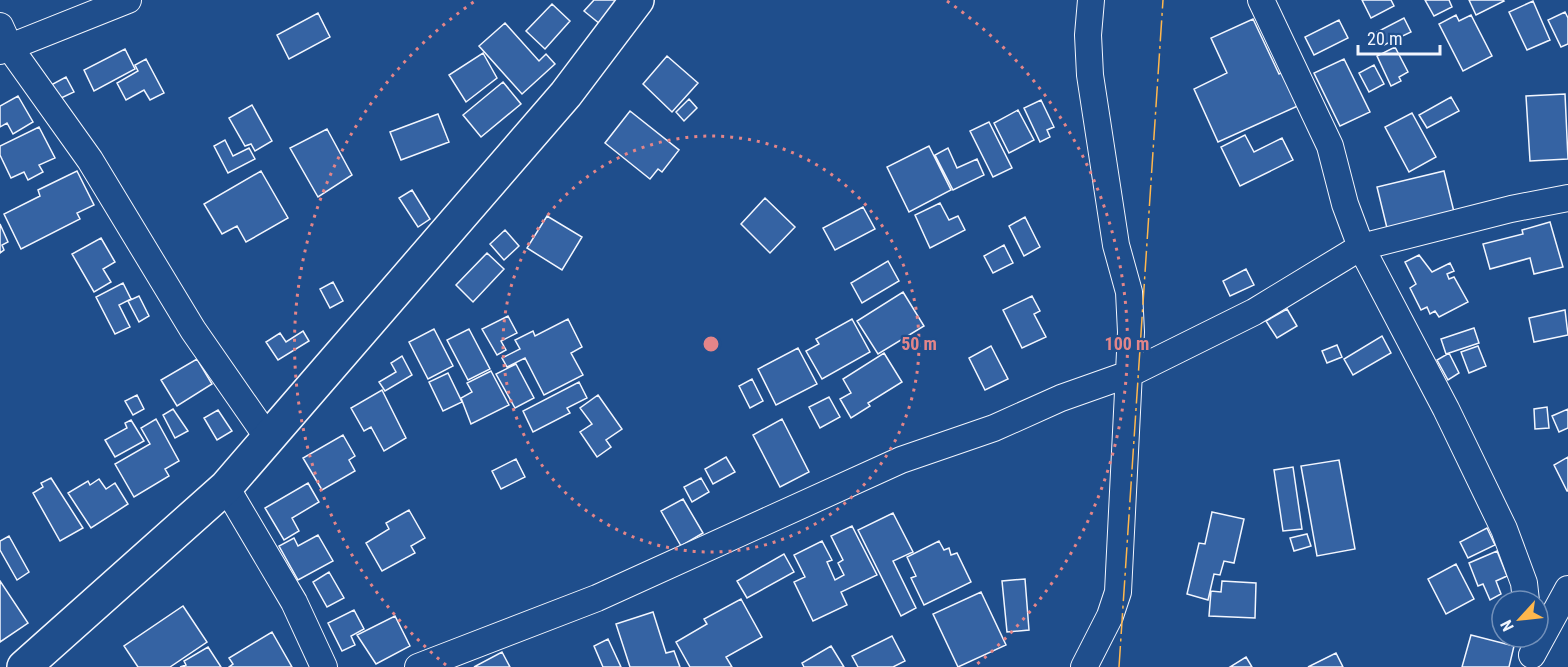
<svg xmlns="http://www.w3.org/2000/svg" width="1568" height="667" font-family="'Roboto Condensed',sans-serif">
<rect width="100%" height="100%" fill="#1f4e8c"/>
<!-- building -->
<path fill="#3563a3" stroke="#f2f6ff" stroke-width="1.5" d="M594,0H620L600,24L584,11Z
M1362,0H1391L1394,6L1371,18Z
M1425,0H1449L1452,7L1434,16Z
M1469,0H1503L1504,1L1476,15Z
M1533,1L1550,40L1527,50L1509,12Z
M552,4L570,21L545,49L526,31Z
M1565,12L1568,18V44L1561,47L1548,20Z
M318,13L330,37L289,59L277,35Z
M1456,15L1459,21L1471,15L1492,56L1463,71L1439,24Z
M1404,18L1411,32L1384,45L1377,32Z
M1253,19L1279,74L1287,70L1302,104L1218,142L1194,89L1227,73L1211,38Z
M1339,20L1348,38L1314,55L1305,37Z
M505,23L539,61L546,54L555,64L522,94L479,46Z
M1395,47L1408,72L1399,77L1401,81L1391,86L1377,56Z
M125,49L135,69L94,91L84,70Z
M483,53L497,78L466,102L449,75Z
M667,56L698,83L672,112L643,84Z
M146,59L164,93L150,100L144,90L126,100L117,83L138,71L135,65Z
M1344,59L1370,112L1340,126L1314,73Z
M1374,65L1384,84L1369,92L1359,73Z
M66,77L74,92L59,99L51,85Z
M503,82L521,104L481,137L463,115Z
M1565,94L1568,159L1530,161L1526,96Z
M18,96L33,122L13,134L7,123L0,127V106Z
M1451,97L1459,111L1427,128L1419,115Z
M689,99L697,108L684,121L676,112Z
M1041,100L1054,127L1047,130L1050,137L1040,142L1024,108Z
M252,105L272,141L255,151L251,144L245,146L229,118Z
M1018,110L1034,140L1009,153L994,123Z
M630,111L679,150L662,172L658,169L650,179L605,143Z
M1412,113L1436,157L1409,172L1385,127Z
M438,114L449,142L401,160L390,132Z
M989,122L1012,168L993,177L970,131Z
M39,127L55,158L39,165L43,172L28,180L24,172L11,178L0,155V146Z
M327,129L352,175L318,197L290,148Z
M1245,135L1254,152L1282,138L1293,160L1240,186L1221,147Z
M225,140L233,156L249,148L255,159L228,173L214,146Z
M929,146L951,190L909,212L887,167Z
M948,148L957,168L977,159L984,175L953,190L935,155Z
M77,171L94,205L77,213L80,219L21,249L4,214L40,196L38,190Z
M261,171L288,218L246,242L237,226L222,234L204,204Z
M1444,171L1454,212L1387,228L1377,187Z
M412,190L430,219L418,227L399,198Z
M765,198L795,227L770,253L741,224Z
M940,203L949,220L958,216L965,230L930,248L915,215Z
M863,207L875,229L835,250L823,228Z
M547,216L582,237L562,270L527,248Z
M1025,217L1040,247L1024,256L1009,226Z
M1550,222L1563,267L1534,274L1530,258L1490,269L1483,244L1523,234L1522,230Z
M0,224L8,242L2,245L4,250L0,253Z
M505,230L519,246L504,260L490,244Z
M101,238L115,262L103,269L111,282L94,292L72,254Z
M1004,245L1013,263L993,273L984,256Z
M487,253L504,269L473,302L456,285Z
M1419,255L1432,272L1450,263L1454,271L1447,274L1449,279L1454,277L1468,302L1439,317L1435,311L1430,314L1427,307L1421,310L1410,288L1416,284L1405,262Z
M888,261L899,281L862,303L851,283Z
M1246,269L1254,285L1230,296L1223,281Z
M333,282L343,301L330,308L320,289Z
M123,283L131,299L119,305L130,327L115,334L96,297Z
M903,292L924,326L878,354L857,321Z
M139,296L149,316L139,322L128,301Z
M1032,296L1040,311L1034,314L1046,337L1022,348L1003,310Z
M1287,309L1297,326L1277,338L1266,321Z
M1565,310L1568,335L1534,342L1529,318Z
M508,316L517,333L501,341L506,350L497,355L482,329Z
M568,319L582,347L571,353L583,375L544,395L525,358L507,367L502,358L520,349L515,340L533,331L535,336Z
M852,319L870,352L822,379L806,351L819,344L816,339Z
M1474,328L1479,343L1446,354L1441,339Z
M434,329L453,366L428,379L409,342Z
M469,329L490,369L468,380L447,340Z
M303,331L309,341L278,360L266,342L280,333L286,342Z
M1382,336L1391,353L1353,375L1344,359Z
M1337,345L1342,357L1327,363L1322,351Z
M991,346L1008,379L985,390L969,358Z
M1478,346L1486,366L1469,373L1461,352Z
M798,348L817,384L776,405L758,369Z
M884,353L902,382L868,403L870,406L851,418L840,399L851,393L843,379Z
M1449,353L1459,373L1448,380L1437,360Z
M402,356L412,375L385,391L379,382L396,372L391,363Z
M197,359L212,384L177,406L161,380Z
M516,364L534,398L515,408L496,374Z
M491,371L509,405L471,424L461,398L472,392L467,383Z
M448,373L462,402L443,411L429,382Z
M752,379L763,401L750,408L739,386Z
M579,382L587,398L567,408L570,413L533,432L523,411Z
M382,390L406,438L384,451L371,427L364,431L351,408Z
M137,395L144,409L133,415L125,401Z
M598,395L622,429L606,440L611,447L597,457L580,432L592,424L580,408Z
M829,397L840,417L820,428L809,407Z
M1547,407L1549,428L1535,429L1534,409Z
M173,409L188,431L175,438L163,415Z
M1568,409V428L1559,432L1552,416Z
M218,410L232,431L217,440L204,418Z
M156,419L179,461L165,469L169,476L134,497L115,464L150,444L141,428Z
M782,419L809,472L780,487L753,435Z
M131,420L144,441L115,457L105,440L127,428L125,423Z
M343,435L355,456L349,460L355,471L322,490L303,458Z
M726,457L735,472L713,484L705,469Z
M1568,457V491H1567L1554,465Z
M516,459L525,477L501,489L492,471Z
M1339,460L1355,549L1317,556L1301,466Z
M1293,467L1302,529L1283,531L1274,470Z
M51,478L83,528L60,541L33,493L43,487L41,483Z
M701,478L709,492L692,502L684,487Z
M99,479L106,489L115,483L128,504L91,528L68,493L88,481L90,485Z
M308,483L319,502L292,518L299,531L284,540L265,508Z
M683,499L703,533L681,546L661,511Z
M409,510L425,538L411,546L415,553L382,571L366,543L389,529L386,523Z
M1212,512L1244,519L1234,563L1224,561L1220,575L1214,574L1208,600L1187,594L1199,543L1205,544Z
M893,513L913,552L893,561L916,608L901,616L858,530Z
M852,526L877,575L841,592L847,605L813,621L794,582L805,577L794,555L822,541L832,560L827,562L835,580L844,575L838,563L843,560L831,536Z
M1487,528L1495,545L1468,558L1460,542Z
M1307,534L1311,546L1294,551L1290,538Z
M318,535L333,561L298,580L279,546L294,538L298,546Z
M9,536L29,572L17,580L0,550V541Z
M939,541L944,550L949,548L951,555L957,553L971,582L924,605L911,578L916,576L907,557Z
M1497,551L1507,576L1496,581L1501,594L1490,600L1483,584L1478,586L1469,563Z
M784,554L794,572L747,598L737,581Z
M1456,564L1474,599L1446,614L1428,579Z
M329,572L344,598L327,607L313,582Z
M1025,579L1029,630L1007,632L1002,581Z
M0,581L28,623L0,642Z
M1222,581L1256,583L1255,618L1209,616L1211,591L1221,592Z
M981,592L1006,645L958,667L933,614Z
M741,599L762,637L726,657L732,667H690L676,642L707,624L704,619Z
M183,606L207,642L170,667H138L124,646Z
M354,610L364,629L351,636L355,645L342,651L328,623Z
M653,612L666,653L674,651L680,667H630L616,624Z
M395,616L410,646L376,664L357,635Z
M272,632L292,667H229L233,664L229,658Z
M1471,635L1514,646L1509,667H1462Z
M892,636L905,661L893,667H858L852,656Z
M608,639L621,667H603L594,646Z
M831,646L844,667H804L802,663Z
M208,647L221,667H180L186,665L184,661Z
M502,652L510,667H474Z
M1336,653L1343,667H1308Z
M1246,657L1252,667H1230Z"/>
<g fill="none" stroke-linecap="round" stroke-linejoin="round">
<!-- street casing -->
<g stroke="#f2f6ff" stroke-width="28">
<path id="street" d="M1261,0L1330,146L1345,204L1361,247L1446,409L1504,529L1524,583L1526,601
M0,26L10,48L90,160L193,330L268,438
M0,51L128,0
M226,487L294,602L324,667
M1532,655L1568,589
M418,667L597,598L901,460L994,428L1061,398L1129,374L1254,312L1361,247L1511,209L1568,198
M1084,667L1110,616L1118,592L1131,332L1129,292L1116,245L1090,75L1088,35L1091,0"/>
</g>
<!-- secondary casing -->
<g stroke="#f2f6ff" stroke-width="36">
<path id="secondary" d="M24,667L226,487L566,94L637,0"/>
</g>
<!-- street -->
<use href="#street" stroke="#1f4e8c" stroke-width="26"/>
<!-- secondary -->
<use href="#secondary" stroke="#1f4e8c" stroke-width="33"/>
<!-- power -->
<path stroke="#ffb74d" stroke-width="1.5" stroke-dasharray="21 4.5 3 4.5" stroke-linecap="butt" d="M1119,667L1163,0"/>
</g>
<!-- distance rings -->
<g fill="none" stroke="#e38589" stroke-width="3" stroke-dasharray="3 6">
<circle cx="711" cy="344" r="208"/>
<path d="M446 665A416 416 0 0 1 475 1M947 1A416 416 0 0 1 976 665"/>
</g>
<circle cx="711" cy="344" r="9" fill="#e38589" stroke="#1f4e8c" stroke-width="3"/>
<g font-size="18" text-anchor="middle" font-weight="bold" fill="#e38589" stroke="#1f4e8c" stroke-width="4.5" stroke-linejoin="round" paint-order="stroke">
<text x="919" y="350">50 m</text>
<text x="1127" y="350">100 m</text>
</g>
<!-- north arrow -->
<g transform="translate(1520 619) rotate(243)"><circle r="28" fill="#1f4e8c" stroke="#7391ba" stroke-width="1.5"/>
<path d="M0-4.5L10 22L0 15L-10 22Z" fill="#ffb74d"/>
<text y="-9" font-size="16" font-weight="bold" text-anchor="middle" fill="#f2f6ff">N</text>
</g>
<!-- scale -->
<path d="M1358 45v9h82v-9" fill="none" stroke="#f2f6ff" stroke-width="3"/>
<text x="1367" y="45" font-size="18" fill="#f2f6ff" stroke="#1f4e8c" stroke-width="4.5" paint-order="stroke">20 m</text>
</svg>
